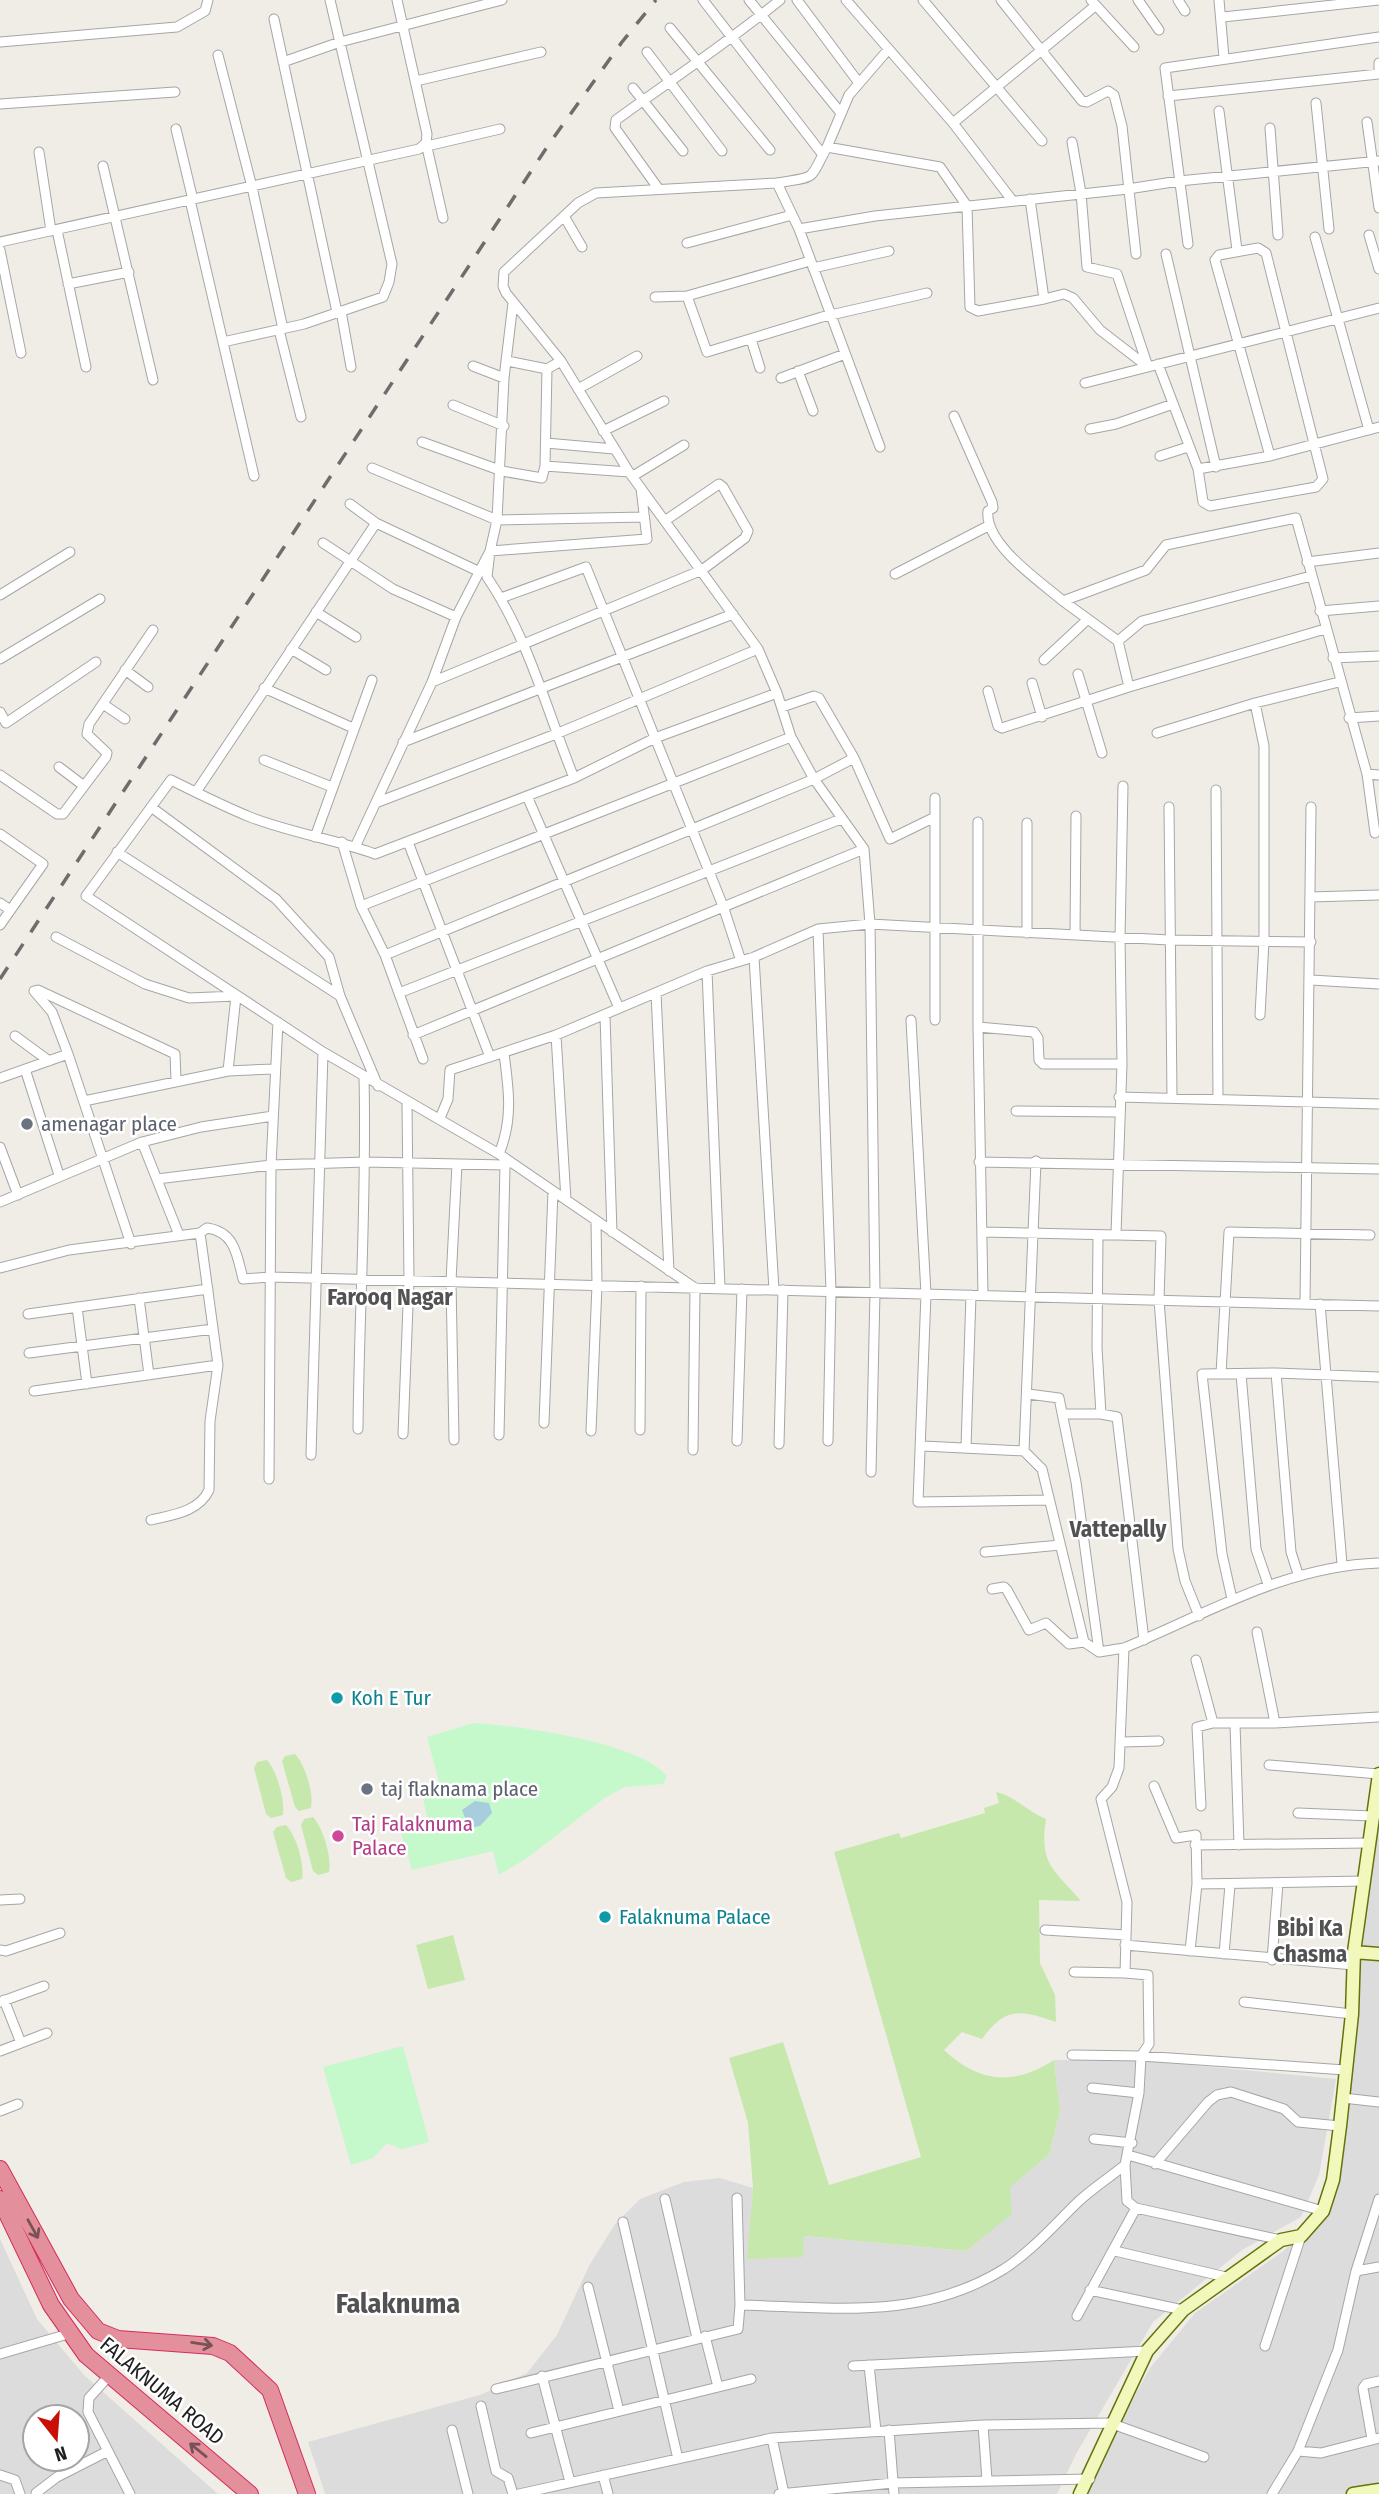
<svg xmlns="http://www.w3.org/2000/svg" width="1379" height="2494" font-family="'Fira Sans Condensed',sans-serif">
<rect width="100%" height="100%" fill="#f0ede6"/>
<!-- residential -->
<path fill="#dddcdc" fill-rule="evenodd" d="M1379,1798V2494H1081L1150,2368L1195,2313L1282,2252L1327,2214L1344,2144L1353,2039L1357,1925Z
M1054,2060L1150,2061L1336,2079L1319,2175L1301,2217L1242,2250L1153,2322L1076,2454L1057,2494H325L308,2442L480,2395L527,2373L557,2335L589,2266L615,2224L640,2199L684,2182L720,2178L753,2188L748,2259L803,2236L966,2251L1009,2187L1049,2155L1060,2111Z
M0,2239L37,2319L84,2375L218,2494H0ZM35,2417H77V2459H35Z"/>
<!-- grass -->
<path fill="#c7e8ad" d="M295,1754C305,1764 314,1793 311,1808L299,1811L295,1807L282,1761L285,1756Z
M267,1760C277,1771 285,1800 283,1815L271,1818L266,1814L254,1768L257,1762Z
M996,1792C1017,1797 1027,1812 1046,1819C1039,1865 1054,1869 1081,1901L1039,1900L1040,1963L1055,1995L1056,2022C1020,2009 1005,2007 982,2039L962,2032L944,2050C979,2083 1014,2086 1054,2060L1060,2111L1049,2155L1010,2187L1012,2214L966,2251L804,2236L803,2257L747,2259L753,2188L748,2123L729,2058L783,2042L829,2185L921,2157L834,1852L899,1833L901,1838L985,1813L984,1808L999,1803Z
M313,1817C323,1828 332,1857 329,1872L318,1875L313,1871L301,1825L304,1819Z
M286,1825C296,1835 305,1864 302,1879L291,1882L286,1878L273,1832L277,1827Z
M453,1935L465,1980L428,1989L416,1945Z"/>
<!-- park -->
<path fill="#c5f8cb" d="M474,1723C518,1726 639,1742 667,1776L663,1784L625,1787L606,1797L527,1858L499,1875L493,1851L412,1870L400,1829L428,1820L423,1799L442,1793L427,1737Z
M403,2046L429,2142L402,2149L387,2143L373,2158L351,2165L323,2067Z"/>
<!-- water -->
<path fill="#a8cddc" d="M475,1801L489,1803L492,1813L480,1826L469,1828L462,1810Z"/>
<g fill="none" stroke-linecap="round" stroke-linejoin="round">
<!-- street casing -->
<g stroke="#a6a6a6" stroke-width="11">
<path id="street" d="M703,0L823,155
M749,0L840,112
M797,0L859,83
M846,0L953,123L1012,200
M923,0L1042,141
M1001,0L1082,101L1087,102L1108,91L1114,95L1122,126L1136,254
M1091,0L1134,47
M1138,0L1159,30
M1178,0L1185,11
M1219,0L1224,58
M1223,17L1379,0
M274,19L337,312
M670,28L770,150
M0,42L177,27L205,11L208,0
M647,52L722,151
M218,55L252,187L283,329
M283,62L340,42L502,0
M416,81L541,52
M633,88L683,151
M1168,96L1379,74V63
M1316,103L1329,229
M0,104L175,92
M1219,111L1237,250
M1367,122L1379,208
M953,123L1095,6
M1270,128L1278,235
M176,129L193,200
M1072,142L1081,193L1087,267L1117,274L1148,367
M426,143L443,218
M427,146L500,129
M827,147L849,95L887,51
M39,152L51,231
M103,166L153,380
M777,183C818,176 808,182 827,147L940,167L967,206L970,307L978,311L1044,299
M658,188L615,128L616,120C671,80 727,43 780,0
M1030,199L1044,299L1064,294L1073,298L1100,330L1148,367
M190,200L254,476
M564,216L582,247
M799,229L880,447
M57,230L86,367
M1369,235L1379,269
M1315,237L1369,430
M0,242L419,149L426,143L427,134L397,0
M687,243L792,215
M1188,244L1165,68L1379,37
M0,250L21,353
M1166,254L1216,467
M810,261L687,296L707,352L822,317L927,293
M813,268L889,251
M68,284L129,272
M655,297L687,296
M341,311L351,367
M279,330L301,417
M751,339L760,368
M223,342L304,324L383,297L389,282L392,264L330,0
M507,361L547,369L561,361
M1158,364L1198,469L1270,456L1379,427
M473,366L504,378
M798,371L813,411
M781,378L845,354
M1085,383L1379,308
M578,389L637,356
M453,405L504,426
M954,416L992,502L993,508L988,511C984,544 1041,582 1063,601L1146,570L1166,545L1296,518L1367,774L1375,833
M1090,429L1116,424L1173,404
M603,431L664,401
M422,442L502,471L542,478L545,466L547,369
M546,443L614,449
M1160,456L1188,447
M545,466L629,472
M372,468L497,520L644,517
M1198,469L1203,502L1210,506L1316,487L1323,479L1266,253L1258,248L1219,255L1215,260L1270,456
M633,476L684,445
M350,504L376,523L480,572
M323,543L393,589L456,617
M1307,562L1379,553
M895,574L990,525
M0,595L70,552
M501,598L586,567L723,906L741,961
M1063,601L1118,641L1129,687L1325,629
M1320,611L1379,606
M316,612L356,637
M1118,641L1142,621L1311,576
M291,649L326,670
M1333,658L1379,656
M0,659L100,599
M1044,660L1088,619
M125,670L148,687
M1078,674L1102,753
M432,682L702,570L745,538L748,531L723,487L719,484L666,520
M1032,683L1042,717
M264,688L353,728
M988,691L998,726L1002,728L1129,687
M1255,703L1264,746V941L1260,1015
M103,704L125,719
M782,707L814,696L819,698L854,758L890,839L933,818
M0,712L6,723L96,662
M1349,718L1379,716
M1157,733L1255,703L1339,682
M403,742L733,614
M264,760L332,787
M59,767L84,786
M1367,774L1379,775
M0,775L57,814H63L106,757L107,753L87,734L89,724L153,630
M574,778C547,711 528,637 487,577L490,551L647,539L641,488
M1216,790L1218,1099
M196,792L376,523
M527,796L619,1008
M378,802L556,734L758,649
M151,807L276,899L329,957L340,996
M1169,807L1172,1097
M978,822V1027L983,1295
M0,834L43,864L0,925
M315,837L372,680
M342,842L361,906L385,955L423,1059
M408,842L490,1057
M355,847L432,682L456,617L490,551L497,520L504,378L513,303
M117,852L340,996L378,1086
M1310,897L1379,895
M0,903L9,909
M361,906L791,737
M818,929L831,1291L828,1441
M1027,933V823
M1075,935L1076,816
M56,937L145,984L189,998L236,996L228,1071
M385,955L814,779L854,758
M754,957L774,1290
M707,971L720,1288
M1311,980L1379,984
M399,993L841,819
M656,993L669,1271
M605,1016L612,1232
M911,1020L926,1294L918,1502L1049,1500
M935,1020V798
M978,1027L1034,1032L1038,1038L1039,1060L1043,1064H1122
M413,1035L864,849
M556,1035L566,1200
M15,1036L49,1061
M25,1069L59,1175
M0,1078L68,1054
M1119,1097L1379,1104
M84,1101L228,1071L274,1069
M1016,1111L1119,1112
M440,1118L448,1099L450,1070L556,1035L707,971L754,957L818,929L870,924L1169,940L1311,942
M142,1142L179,1235
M0,1147L18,1195
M499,1154C513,1120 509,1090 504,1054
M1036,1161L1024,1451L1042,1469L1084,1642L1099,1652L1124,1648
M979,1162L1379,1169
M157,1179L271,1165L366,1162L505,1165
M0,1202L142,1142L201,1127L273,1116
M982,1232L1161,1236L1159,1300L1178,1549L1185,1581L1199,1616
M1116,1234L1122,1064L1120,938L1123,786
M1098,1235L1097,1348L1101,1414L1117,1417L1144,1640
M131,1244L68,1054L52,1012L34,991L38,990L175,1054L176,1081
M0,1268L69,1250L200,1233L207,1228C235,1232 237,1255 243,1279L270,1277L1379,1306
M139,1298L149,1375
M1305,1303L1311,807
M1320,1304L1342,1564
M77,1307L87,1384
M28,1314L208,1289
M29,1353L213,1329
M1276,1373L1291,1552L1298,1574
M1221,1374L1229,1232L1370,1235
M1241,1374L1256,1549L1268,1584
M34,1391L218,1365
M1028,1394L1059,1398L1076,1482L1099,1652
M1063,1414H1101
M544,1423L553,1191
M358,1429C359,1312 367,1195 364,1078
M640,1430L641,1286
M591,1431L597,1285L596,1221
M403,1434L409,1280L407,1104
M499,1435L505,1165L509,1163
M454,1440L451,1281L457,1164
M737,1441L742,1289
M779,1444L783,1290
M923,1446L1024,1451
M966,1447L971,1295
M693,1450L695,1288L499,1154L323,1052L86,896L171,780C197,793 223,806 250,817C291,833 334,839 375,854L574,778L655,738L777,693
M311,1455L323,1052
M871,1472L875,1292L870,924L864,849L814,779L791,737L777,693L758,649L629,472L561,361L506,293L503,286L504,272L578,203L596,193L777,183L799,229L875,216L1128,189L1179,181L1379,161
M269,1479L271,1165L278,1022
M151,1520C172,1515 199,1512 209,1490L210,1421L218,1365L200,1233
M985,1552L1060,1545
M992,1589L1004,1587L1007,1590L1029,1630L1046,1623L1069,1644L1084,1642
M1232,1599L1222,1554L1202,1374L1276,1373L1379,1377
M1257,1632L1275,1723
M1196,1660L1213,1723
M1235,1724L1239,1845
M1122,1742L1159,1741
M1269,1765L1379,1774
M1154,1786L1176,1838L1196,1835L1197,1884L1190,1951
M1201,1806L1197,1727L1213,1723H1275L1379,1717
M1298,1813L1372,1816
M1195,1845L1369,1843
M1197,1884L1363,1881
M0,1900L20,1899
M1045,1930L1126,1935
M1125,1945L1354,1965
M0,1950L6,1951L60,1933
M1224,1954L1230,1885
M1272,1960L1278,1883
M1074,1972L1125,1973
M4,2000L21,2043
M0,2002L44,1986
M1244,2002L1352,2014
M0,2051L47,2033
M1072,2055L1141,2056L1345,2070
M1092,2088L1139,2093
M1343,2098L1379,2102
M0,2111L18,2104
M1094,2139L1132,2143
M1128,2155L1323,2211
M1155,2164L1208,2102L1217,2095L1231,2092L1284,2109L1298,2122L1340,2126
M1125,2165L1127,2201L1136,2208
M737,2198L740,2305
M665,2199L697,2338
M623,2222L678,2459
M1115,2251L1226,2277
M1356,2271L1379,2199
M588,2287L619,2411
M1090,2290L1183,2310
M1077,2316L1136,2208L1281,2240
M705,2336L718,2387
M1265,2346L1301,2236
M0,2354L68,2334
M869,2365L876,2431
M853,2366L1147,2351
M542,2376L570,2482
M108,2377L89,2398L88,2412L130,2494
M496,2389L738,2329L740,2305C833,2307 920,2321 1004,2269C1033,2250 1054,2225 1079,2201C1093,2188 1110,2177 1125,2165L1139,2093L1141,2056L1149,2044L1148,1975L1125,1973L1127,1902L1101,1799L1112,1787L1119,1768L1124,1648C1208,1613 1286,1566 1379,1563
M481,2406L496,2471L508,2478L513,2494
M983,2425L987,2480
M452,2430L468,2494
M889,2430L894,2494
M531,2433L751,2379
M772,2438L784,2494
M1372,2439L1363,2388L1366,2384L1379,2381
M1298,2451L1321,2453L1379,2438
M0,2475L15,2480L20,2494
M603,2475L608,2494
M36,2493L57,2477L108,2451
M519,2494L772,2438L983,2425L1110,2423L1204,2457
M779,2494L893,2483L1090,2479
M1272,2494L1298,2451L1338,2350L1356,2271L1379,2267"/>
</g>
<!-- secondary casing -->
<g stroke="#637408" stroke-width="15">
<path id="secondary" d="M1354,1952L1379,1954
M1080,2494L1147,2351L1183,2310L1281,2240L1301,2236L1323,2211L1333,2180L1340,2126L1352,2014L1354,1952L1379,1774
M1353,2494L1379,2490"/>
</g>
<!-- highway casing -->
<g stroke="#d52b5d" stroke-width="18">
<path id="highway" d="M0,2169L71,2299L98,2331L118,2339L213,2346L230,2353L270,2390L307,2494
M0,2199L51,2305L86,2355L250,2494"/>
</g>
<!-- street -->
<use href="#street" stroke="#fff" stroke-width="9"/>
<!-- secondary -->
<use href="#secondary" stroke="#f2f8bc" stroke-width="12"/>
<!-- highway -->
<use href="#highway" stroke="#e4909c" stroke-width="16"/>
<!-- rail -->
<path stroke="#6d6d6d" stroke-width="3.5" stroke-dasharray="14 14" stroke-linecap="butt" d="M0,979L549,144L622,42L656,0"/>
</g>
<!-- one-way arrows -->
<defs><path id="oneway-shaft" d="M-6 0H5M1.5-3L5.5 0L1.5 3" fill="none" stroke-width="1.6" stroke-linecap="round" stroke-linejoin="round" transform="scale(1.75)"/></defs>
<g stroke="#785257">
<use href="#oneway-shaft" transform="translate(33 2229) rotate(61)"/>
<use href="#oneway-shaft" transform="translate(202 2344) rotate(9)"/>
<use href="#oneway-shaft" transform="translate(198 2450) rotate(-141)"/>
</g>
<!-- markers -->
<g fill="#6b7280" stroke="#fff" stroke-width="2.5">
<circle cx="27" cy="1124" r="7"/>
<circle cx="367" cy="1789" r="7"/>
</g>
<g fill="#0f9aa8" stroke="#fff" stroke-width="2.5">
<circle cx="337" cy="1698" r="7"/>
<circle cx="605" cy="1917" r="7"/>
</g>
<circle fill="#d1479c" stroke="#fff" stroke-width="2.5" cx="338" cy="1836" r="7"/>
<g text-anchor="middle" stroke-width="5" stroke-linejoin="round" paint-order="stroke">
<!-- worship labels -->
<g font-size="21" fill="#5b616d" stroke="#fff" text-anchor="start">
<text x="41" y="1131">amenagar place</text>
<text x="381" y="1796">taj flaknama place</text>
</g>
<!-- culture labels -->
<g font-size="21" fill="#0d838f" stroke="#fff" text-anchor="start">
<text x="351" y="1705">Koh E Tur</text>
<text x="619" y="1924">Falaknuma Palace</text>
</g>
<!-- hotel labels -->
<g font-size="21" fill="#b23c85" stroke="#fff" text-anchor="start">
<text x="352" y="1831">Taj Falaknuma<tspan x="352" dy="24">Palace</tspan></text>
</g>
<!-- street labels -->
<g font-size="21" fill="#1f1f1f" stroke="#fff">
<text transform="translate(162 2391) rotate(40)" y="7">FALAKNUMA ROAD</text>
</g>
<!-- neighbourhood labels -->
<g font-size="23" font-weight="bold" fill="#525252" stroke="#fff">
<text x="390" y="1305">Farooq Nagar</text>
<text x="1118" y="1537">Vattepally</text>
<text x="1310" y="1936">Bibi Ka<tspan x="1310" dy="26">Chasma</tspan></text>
</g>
<!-- district labels -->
<g font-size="28" font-weight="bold" fill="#525252" stroke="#fff">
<text x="398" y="2313">Falaknuma</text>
</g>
</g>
<!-- north arrow -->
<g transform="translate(56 2438) rotate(163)"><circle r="33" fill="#ffffff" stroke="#a5a5a5" stroke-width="2"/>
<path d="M0-5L12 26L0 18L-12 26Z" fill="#c81007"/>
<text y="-10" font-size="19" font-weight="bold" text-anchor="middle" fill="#1f1f1f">N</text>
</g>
</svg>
